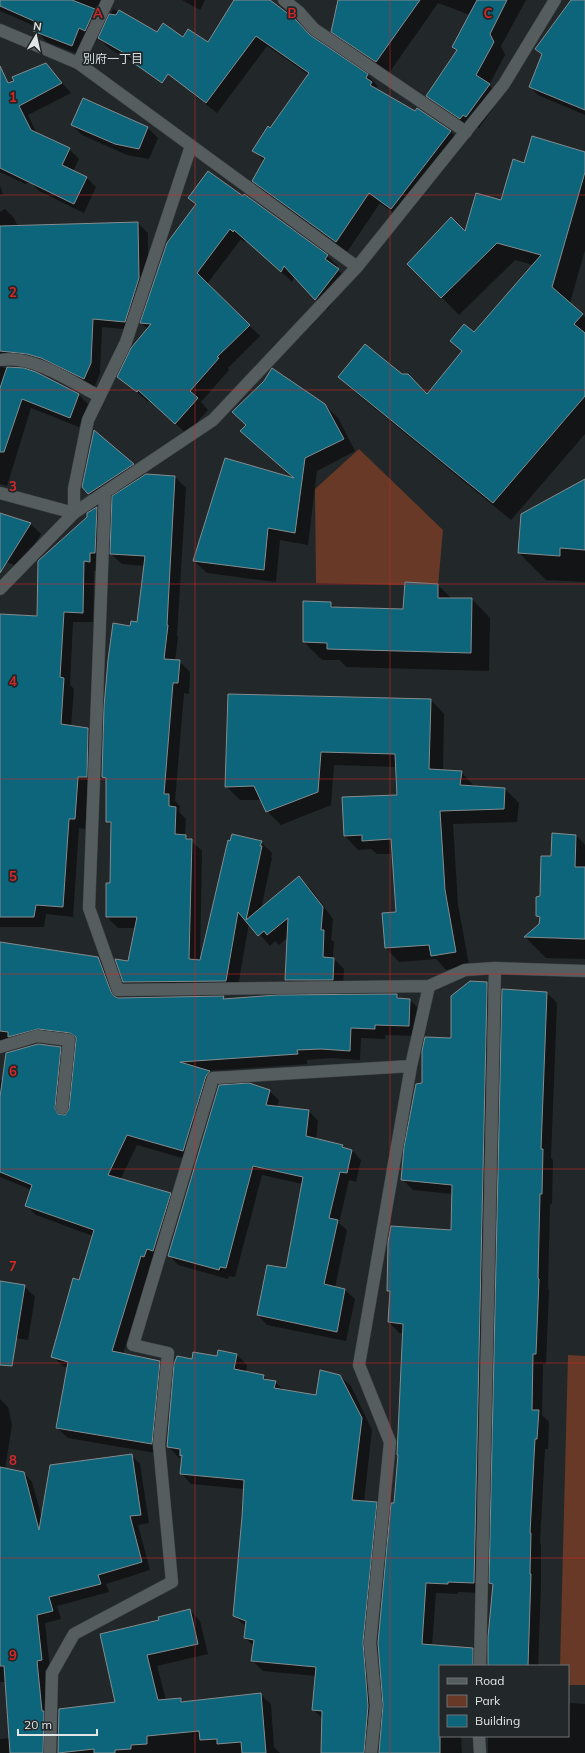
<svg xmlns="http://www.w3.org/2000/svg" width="585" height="1753" font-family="Mulish,'Noto Sans JP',sans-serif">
<rect width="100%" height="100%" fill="#222729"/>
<!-- green -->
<path fill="#673926" d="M359,449L443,530L438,586L316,583L315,489Z
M568,1355L585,1356V1685H568V1666H560Z"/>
<!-- shadow -->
<path fill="#0007" d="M0,0H103L102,3L110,11L96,41L90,37L83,56L47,42L36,31L37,27L0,11Z
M182,0H205L200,10Z
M235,0H268L312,38L367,75L378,86L376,87L382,93L415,113L417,109L451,132L461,142L402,219L380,203L347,252L263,191L253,180L264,161L254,150L309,75L267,46L217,113L194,95L183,84Z
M339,0H526L501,46L505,55L489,85L501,97L479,128L476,126L472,130L439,107L427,95L457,51L453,47L470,15L438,3L389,73L344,43L332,31Z
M572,0H585V115L538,95L530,87Z
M113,9L168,39L163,79L110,49L99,38Z
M46,64L71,93L28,115L37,134L69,149L79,159L73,171L87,178L96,187L84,213L39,191L30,182L25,184L0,172V87L15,81Z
M83,99L148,128L158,138L149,159L127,155L82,135L72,125Z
M585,154V250L570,303L585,317V434L511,520L357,394L339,377L427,395L463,352L451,341L474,334L533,265L515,260L459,315L409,264L466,233L501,201L525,164Z
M0,186L3,194L0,195Z
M189,197L327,256L338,266L336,268L349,281L327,310L295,276L292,282L246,240L244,242L241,239L207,284L260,336L228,368L229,370L201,402L208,410L187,434L149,400L148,402L119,377L148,329L141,323L197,205Z
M5,209L14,218L18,227L138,223L148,233V288L134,330L102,327L100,373L94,388L38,363L3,366V368H12L78,394L88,404L79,427L31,408L7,486L0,484V212Z
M325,405L338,418L355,451L317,471L308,545L280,540L276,582L207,573L194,561L295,480L242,431L247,425Z
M94,431L145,476L175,477L186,488L177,636L178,637L175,661H179L190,672L189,694L184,693L175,801L180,806L179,812L186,819L185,835L202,851L200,961L261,842L272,853L271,857L272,858L261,909L299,877L310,888L333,919L331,940L334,942L333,958L344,969L343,990L296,991L286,980L288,937L279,945L275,941L270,946L249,923L237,992L135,993L124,982L136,928H118L107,917L111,884L112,826L107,821V781L103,777L131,627L138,623L145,566L122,564L111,554L113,495L100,504L83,487Z
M585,480V582L546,580L519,553Z
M97,508L107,518L99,571H94L93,622H73L70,685L74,689L71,726L88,729L98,739L88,786L85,829L79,828L73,917L46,914L44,927H0V615L38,617L88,517Z
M0,514L31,524L41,534L20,567L3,561L0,568Z
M438,585L452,599H472L490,618L489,671L346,667L340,660H322L304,642V602L330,603L336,608L404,610Z
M431,700L444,714L443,771L461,772L475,787L505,789L519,803L517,822L453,824L458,905L469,965L446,970L436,959L399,962L386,948L397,913L393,854H377L371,849L358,850L345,836L398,796L397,767L334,765L331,805L281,825L267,811L261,800H240L226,786Z
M576,835L585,845V938L558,937L561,939L585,940V959L546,958L525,937L540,925L541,920L537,916L552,857Z
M0,949L98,958L108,968L119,998L223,997L226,1000L397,995L401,999L410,1000L420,1010L419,1036L385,1035V1039L361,1038L360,1060L332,1058L307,1060V1064L205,1071L209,1072L219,1082L216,1086L193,1161L137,1145L120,1180L170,1194L180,1204L151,1265L123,1354L159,1362L169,1372L161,1454L68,1438L57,1428L68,1368L63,1366L52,1356L80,1281L93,1236L36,1215L26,1205L32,1190L0,1177V1080L3,1081L60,1047L70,1058L65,1115L69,1113L77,1043L48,1038L0,1042Z
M486,983L497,993L484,1593L458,1592V1594L436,1593L432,1646L472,1649L483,1659V1666H440V1736H461L462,1753H380L384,1707L395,1504L399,1456L403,1333H399L389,1322L391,1293L388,1290L452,1232L453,1194L413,1190L402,1179L423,1084Z
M547,993L557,1003L551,1158L553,1160L552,1204H550L548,1289L549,1290L546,1364H543L542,1415L549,1422L548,1449H545L540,1543L541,1545V1586L538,1666H488L494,1587L490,1583Z
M269,1091L279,1100L277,1107L309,1111L318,1121L316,1140L342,1145L346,1149L352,1150L361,1160L356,1182L349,1180L339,1223L347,1230L335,1288L345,1290L355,1299L346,1341L267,1325L258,1315L287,1269L303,1184L262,1175L235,1277L229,1276L228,1279L178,1265L169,1255Z
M0,1283L24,1286L35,1297L28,1340L0,1335Z
M237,1355L247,1365L246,1372L263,1376L268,1380L275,1382L284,1390L316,1396L340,1376L351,1386L372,1430L364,1502L376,1503L387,1513L373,1653L375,1753H322L323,1719L313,1709L316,1676L263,1671L252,1660L254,1646L245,1638L247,1627L234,1616L245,1489L191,1484L181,1473L183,1458L178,1457L168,1446L193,1360Z
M0,1399L8,1407L12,1425L5,1469L24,1473L32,1482L42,1518L131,1455L140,1464L149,1523L138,1525L150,1570L106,1584L109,1592L57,1606L61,1619L45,1623L50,1669L45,1670L52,1753H0V1739L10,1738L6,1682H0Z
M190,1610L200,1621L208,1654L157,1666L166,1700L181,1699L184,1702L260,1694L271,1704L274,1747L280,1753H58L60,1710L117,1703L160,1621Z
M570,1703L585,1704V1753H488V1736H568Z"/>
<!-- building -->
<path fill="#0c657b" stroke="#858c8e" d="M0,0H72L95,9L85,31L79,28L72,46L33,31L36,22L0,6Z
M234,0H270L295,19L310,35L368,74L366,78L372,82L370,85L415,111L417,108L451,131L391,209L369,193L336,242L252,181L265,158L252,151L268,126L270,128L309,73L256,36L206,103L168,74L162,83L135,64L138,61L98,38L109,14L116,15L119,10L157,32L163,23L183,37L188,29L208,42Z
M338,0H420L376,62L331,32Z
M477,0H507L490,34L494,42L476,75L490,84L466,117L463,115L460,119L426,96L457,50L452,47Z
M571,0H585V110L529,87L542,54L535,49Z
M46,63L62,83L19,106L31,130L70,148L62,165L87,177L74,204L0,168V66L8,83L14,81L12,77Z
M83,98L148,127L139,149L115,144L71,125Z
M532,136L585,152V172L552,287L583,314L574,324L585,333V396L493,503L338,377L365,344L402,374H408L427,394L462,351L450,341L464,324L474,332L541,255L497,243L441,298L407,264L451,217L465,231L476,193L501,200L513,159L524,163Z
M208,171L243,196L244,194L328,255L325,259L339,269L315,300L284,266L281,272L234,230L233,232L230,229L197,273L250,325L217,357L219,358L190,391L198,398L175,424L138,390L137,392L117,377L131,348L151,324L140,323L167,243L196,204L188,198Z
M138,222L139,278L125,322L93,319L91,363L84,379L41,358L27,354L0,351V226Z
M7,367L24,368L36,372L79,394L70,418L22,399L4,452H0V388Z
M272,368L325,404L344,439L305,458L295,533L268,528L264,570L193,561L225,458L294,478L240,431L246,425L232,412L264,381Z
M94,430L134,464L88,494L82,487Z
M146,474L175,476L167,625H168L164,659L180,660L178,683H173L164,794H169V806L176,807L175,834L186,835V839H192L189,959L200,960L228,840L230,841L232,834L262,841L260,846H262L246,920L299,876L323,907L321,930H324L323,957L334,958L333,980H285L288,918L267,935L264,931L258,936L238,912L226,981L123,982L115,959L128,961L137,917H106V883H110L111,822H106V778L102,777L104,707L108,660L113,623L130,626L131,621L137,622L145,556L110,554L112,496Z
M585,479V550L560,548V556L518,553L521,514Z
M97,507L95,553H90V562L84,561L83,613L64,612L60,677L64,678L61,724L88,728L87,777H78L75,819H69L63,907L36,905L34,917H0V614L37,616L38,561L87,517V513Z
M0,513L31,523L0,573Z
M405,582L438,584V598H472L471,653L327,649V643L303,642V601L331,602V607L403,609Z
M228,694L431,699L429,769L462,771L460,785L505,788L504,809L440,811L445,890L456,952L431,956L429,945L385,948L382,913L396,912L391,839L362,841V835L344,836L342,797L397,795L395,754L321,752L318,792L266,812L254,786L225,787Z
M552,833L576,835L575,867H585V939L524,937L539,924L540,917L536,916V897L540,896L541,856H551Z
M0,942L98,957L111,992L114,996L118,998L224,996L223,999L277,995L390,994H397V998L410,999L409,1026L375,1025V1029L351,1028L350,1051L321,1049L297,1050L298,1054L180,1062L210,1071L206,1076L183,1151L127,1135L108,1175L171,1193L153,1251L147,1249L144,1257L141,1256L112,1351L160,1361L152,1444L56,1428L68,1362L51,1357L73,1278L79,1280L94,1230L25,1206L32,1185L0,1172V1097L6,1053L38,1044L61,1047L55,1108L58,1114L65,1115L69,1109L76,1040V1037L70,1033L38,1029L8,1037V1032L0,1031Z
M470,981L487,982V989L474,1583L448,1582V1584L426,1583L422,1644L473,1648V1666H440V1753H379L383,1705L378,1643L391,1503H394L398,1455H397L403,1324L388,1322L390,1291H387L388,1242L391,1226L451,1230L452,1185L401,1180L404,1147L416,1084L422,1083V1051L425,1037L451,1038V996Z
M502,989L547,992L541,1149H543L542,1194H540L538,1278L539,1279L536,1354H533L532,1410H539L537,1439H535L530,1533H531L530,1574H531L528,1666H488V1637L493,1584L489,1583Z
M249,1083L270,1090L266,1105L309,1110L306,1136L343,1145L342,1147L352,1150L347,1173L340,1172L329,1218L338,1220L324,1284L345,1289L337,1332L257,1315L267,1265L286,1268L303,1177L253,1166L226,1268L220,1267L219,1270L168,1256L219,1085Z
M0,1281L25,1285L12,1366L0,1365Z
M218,1350L237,1354L234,1369L264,1375L263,1379L276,1381L274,1388L316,1395L320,1370L340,1375L362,1418L352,1500L377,1502L363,1642L368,1706L364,1753H321L322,1711L312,1710L316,1667L251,1661L254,1640L244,1638L246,1621L233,1616L242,1517L244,1480L180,1474L182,1455L180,1456V1449L167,1447L174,1364L177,1356L192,1359L193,1352L217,1356Z
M132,1454L141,1515L130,1516L142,1562L98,1575L101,1584L49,1597L53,1611L37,1615L42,1660L37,1661L42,1711H44L43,1753H10L4,1666H0V1467L24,1472L39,1530L50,1465Z
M190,1609L198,1644L147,1655L158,1700L181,1698V1702L261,1693L266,1753H242L241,1742L217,1744V1739L200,1740L199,1731L147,1736V1744L131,1745V1749L115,1750V1753H94V1749L58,1753L59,1709L115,1702L100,1634L159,1620L158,1617Z"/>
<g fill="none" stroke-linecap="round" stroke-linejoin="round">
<!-- service casing -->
<g stroke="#3e4345" stroke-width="13">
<path id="service" d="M284,0L299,12L314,29L466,132
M78,63L108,0
M0,360C33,354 71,382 99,396
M74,513V489L88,420L126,342L191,146"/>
</g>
<!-- minor casing -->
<g stroke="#3e4345" stroke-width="13">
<path id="minor" d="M0,30L78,63L357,267L213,420L74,513L0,589
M357,267L504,84L555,0
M105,492L89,908L118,990L429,986
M0,493L74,513
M0,1047L37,1036L69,1040L62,1108
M480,1666L495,968
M479,1736L480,1753
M50,1753L52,1673L74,1634L172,1582L159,1445L168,1353L133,1345L213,1078L411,1066
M371,1753L376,1706L370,1643L390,1442L359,1365L411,1066L429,986L465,970L495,968L585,971"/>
</g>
<!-- service -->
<use href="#service" stroke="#565d5f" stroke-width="12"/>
<!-- minor -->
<use href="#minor" stroke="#565d5f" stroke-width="12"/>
</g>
<!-- grid -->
<path fill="none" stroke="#d62828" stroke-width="1" stroke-opacity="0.55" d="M195,0V1753M390,0V1753M0,195H585M0,390H585M0,584H585M0,779H585M0,974H585M0,1169H585M0,1363H585M0,1558H585"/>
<g text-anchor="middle" stroke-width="3.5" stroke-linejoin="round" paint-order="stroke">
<!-- neighbourhood labels -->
<g font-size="12" fill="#d7dfe2" stroke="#222729">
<text x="113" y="63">別府一丁目</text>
</g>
</g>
<g font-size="13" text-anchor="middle" font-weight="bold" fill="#d62828" stroke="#222729" stroke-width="3.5" stroke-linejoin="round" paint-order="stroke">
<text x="98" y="18">A</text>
<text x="292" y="18">B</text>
<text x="488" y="18">C</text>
<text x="13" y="102">1</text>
<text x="13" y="297">2</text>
<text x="13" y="491">3</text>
<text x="13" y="686">4</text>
<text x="13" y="881">5</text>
<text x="13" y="1076">6</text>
<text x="13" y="1271">7</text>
<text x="13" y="1465">8</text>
<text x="13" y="1660">9</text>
</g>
<!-- legend -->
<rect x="439" y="1665" width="130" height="72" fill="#222729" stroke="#6e7375"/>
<rect x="447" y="1678" width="20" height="6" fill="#565d5f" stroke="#6e7375"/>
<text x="475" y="1685" font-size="12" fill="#e1e5e6">Road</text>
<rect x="447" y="1695" width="20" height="12" fill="#673926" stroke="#6e7375"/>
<text x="475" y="1705" font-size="12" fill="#e1e5e6">Park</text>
<rect x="447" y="1715" width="20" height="12" fill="#0c657b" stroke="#6e7375"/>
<text x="475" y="1725" font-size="12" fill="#e1e5e6">Building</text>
<!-- north arrow -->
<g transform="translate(36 36) rotate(9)" stroke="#222729" stroke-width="3" paint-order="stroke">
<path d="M0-3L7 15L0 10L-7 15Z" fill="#e1e5e6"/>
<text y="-6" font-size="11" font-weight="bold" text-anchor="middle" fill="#e1e5e6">N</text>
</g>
<!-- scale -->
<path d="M18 1729v6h79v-6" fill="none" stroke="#e1e5e6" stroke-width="2"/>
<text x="24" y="1729" font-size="12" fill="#e1e5e6" stroke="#222729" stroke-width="3" paint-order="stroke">20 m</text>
</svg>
